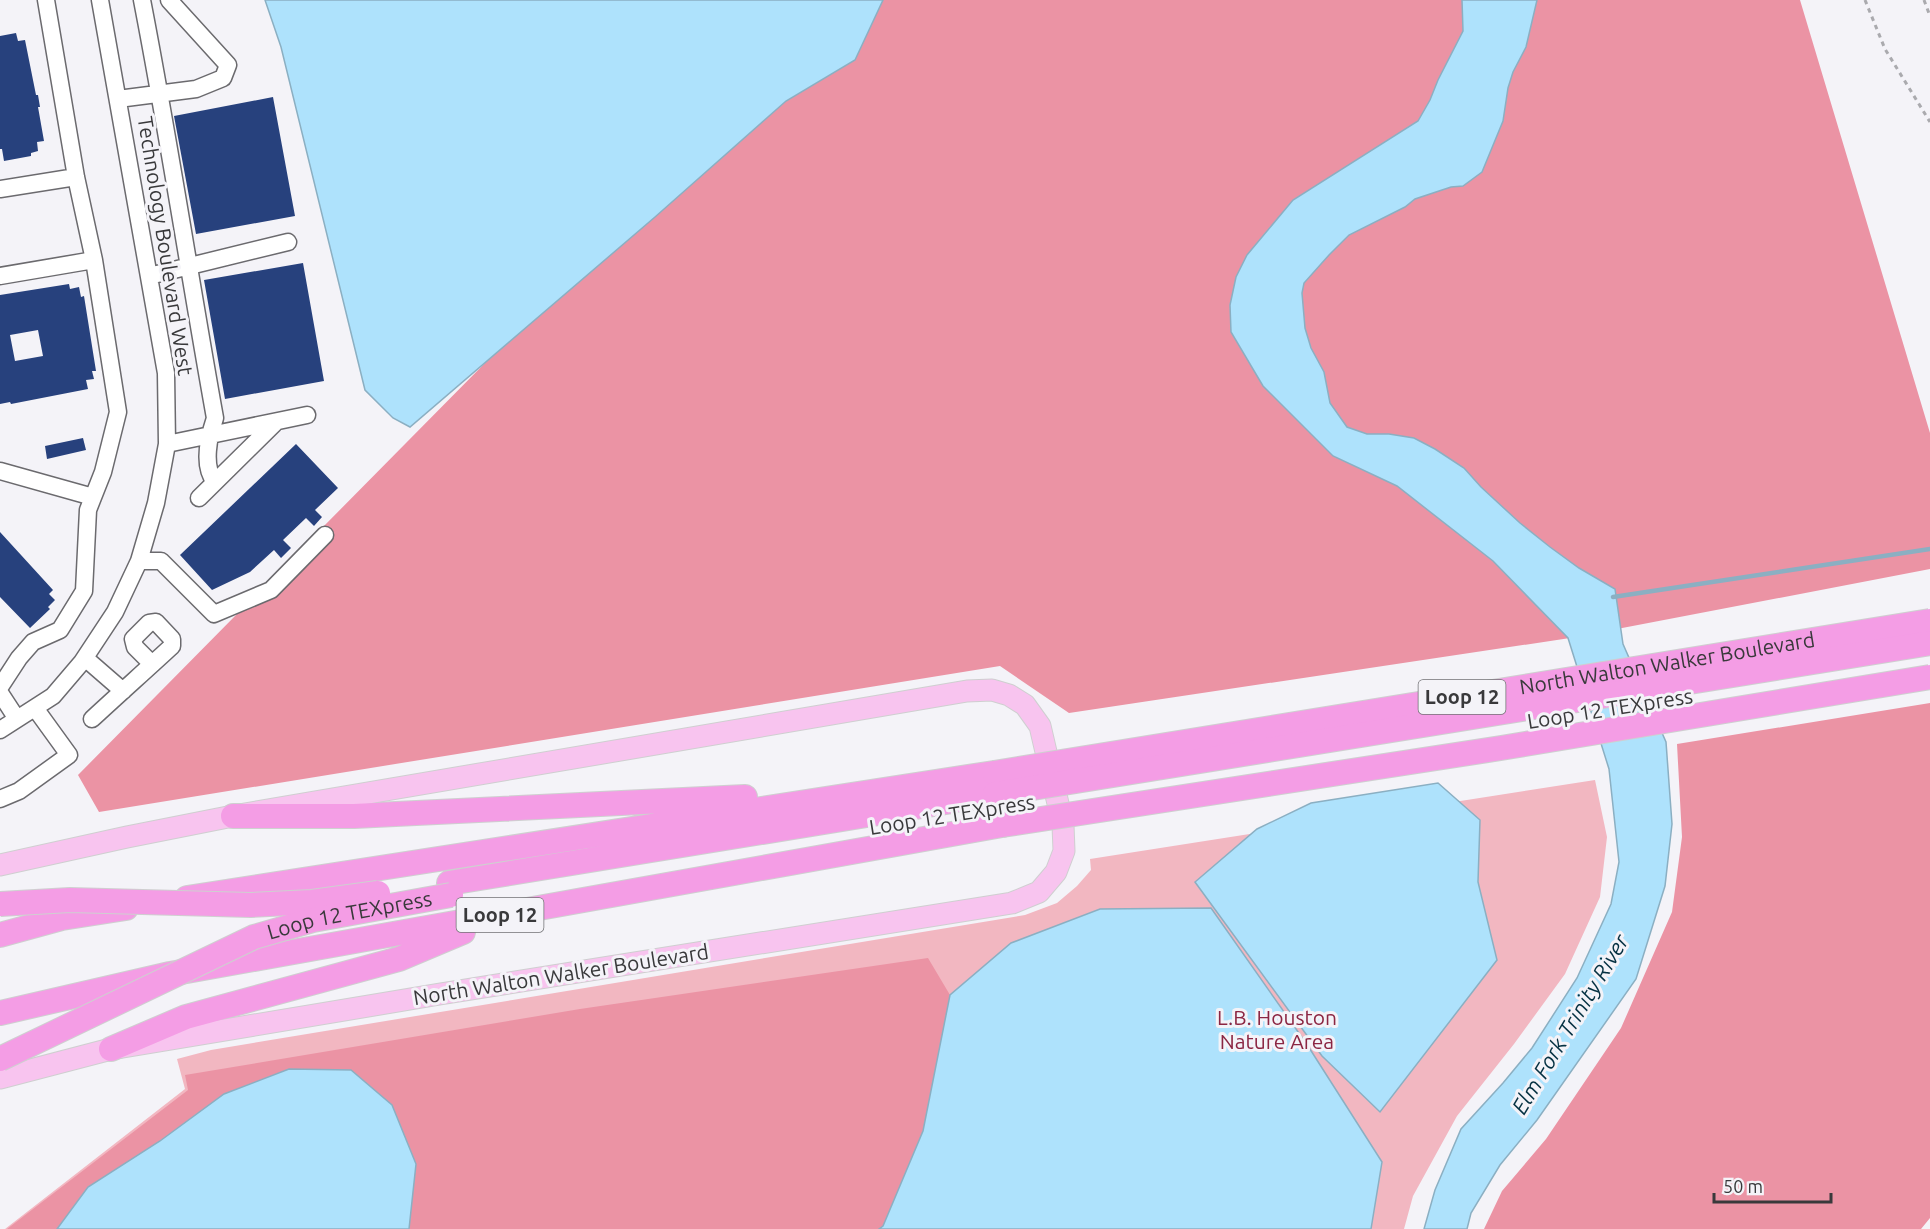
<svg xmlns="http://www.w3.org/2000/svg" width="1930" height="1229" font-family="Ubuntu,sans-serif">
<rect width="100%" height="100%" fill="#f4f3f8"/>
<!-- green -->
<path fill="#f2b7c1" d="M1595,780L1607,837L1600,897L1565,974L1514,1044L1457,1116L1413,1196L1404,1229H5L185,1089L177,1059L211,1050L1025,915L1057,903L1077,886L1091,870L1090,859Z"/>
<!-- forest -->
<path fill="#eb93a4" d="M883,0H1800L1930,433V569L1570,638L1069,713L1000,666L99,812L78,775L487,361L786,101L855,60Z
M1930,703V1218L1921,1229H1484L1502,1191L1546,1139L1621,1028L1672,912L1682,837L1677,744Z
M928,958L950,995L923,1131L883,1226L879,1229H7L188,1090L185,1075L580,1009Z"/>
<!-- water -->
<path fill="#aee2fc" stroke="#8bafc2" stroke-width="1.5" d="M265,0H883L855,60L786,101L655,217L410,427L393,418L365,390L281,47Z
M1462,0H1537L1526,47L1513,72L1508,88L1503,121L1482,172L1463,186L1451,187L1415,199L1405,207L1349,235L1329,255L1304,283L1302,293L1305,328L1311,348L1324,372L1330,403L1347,427L1367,434H1389L1414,438L1435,449L1464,468L1481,487L1520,523L1550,547L1579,568L1615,589L1623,644L1666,742L1672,824L1665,886L1636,979L1537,1120L1500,1165L1471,1213L1467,1229H1424L1435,1190L1461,1129L1503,1083L1532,1048L1577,978L1611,904L1619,862L1609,769L1568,638L1493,561L1397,486L1333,456L1263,386L1231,332L1230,305L1236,277L1247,255L1293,200L1418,121L1430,100L1438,80L1463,31Z
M1438,783L1480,820L1478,882L1497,960L1380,1112L1322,1056L1195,882L1257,829L1311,803Z
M1211,908L1308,1046L1382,1162L1371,1229H879L883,1226L923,1131L950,995L1011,943L1100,909Z
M289,1069L351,1070L392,1105L416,1164L409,1229H57L88,1187L160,1141L224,1094Z"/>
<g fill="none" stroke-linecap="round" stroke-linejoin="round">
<!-- stream -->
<path stroke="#8bafc2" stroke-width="4.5" d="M1613,597L1930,549"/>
</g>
<!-- building -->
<path fill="#27417d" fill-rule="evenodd" d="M16,33L18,41L25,40L36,95H38L40,107H38L44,141L37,142L38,151L31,153V156L4,161L2,149H0V36Z
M273,97L295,216L196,234L174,116Z
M303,263L324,381L225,399L204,280Z
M69,284L70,289L79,287L81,297L84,296L96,371H92L94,379L86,380L88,389L11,404L10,402L0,404V295ZM38,330L43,356L15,361L10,335Z
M83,438L86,450L47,459L45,446Z
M296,444L338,488L315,510L322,517L314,526L306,518L283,540L291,548L281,558L274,550L250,572L212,590L180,555Z
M0,532L53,590L49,594L55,600L48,607L50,609L30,628L0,597Z"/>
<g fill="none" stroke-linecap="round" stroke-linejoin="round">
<!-- minor casing -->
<g stroke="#6b6a6e" stroke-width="19">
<path id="minor" d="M142,0C169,139 190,279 215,418C209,436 202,466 215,482
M118,99L196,89L223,78L228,65L169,0
M0,189L76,177
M0,276L94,260L76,177L46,0
M149,276L288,242
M167,444L307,415
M0,471L93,497
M199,498L276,422
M139,561H161L214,614L271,590L325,535
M85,658L123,691
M0,687L19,658L33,642L60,630L84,591L88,510L103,472L118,412L94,260
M0,693L17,719
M92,719C119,694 146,670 172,646V639L156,622L149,623L133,639L135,647L152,664
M0,730L53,696L82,662L115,612L139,561L156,503L167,444L166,373L100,0
M0,799L19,791L69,755L35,708"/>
</g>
<!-- major casing -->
<g stroke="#cfcfd0" stroke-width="23">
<path id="major" d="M0,865L127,837L233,816L967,691L992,690L1009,695L1025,705L1040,726L1063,825L1064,851L1056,872L1039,892L1012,903L440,994L111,1049L0,1078"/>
</g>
<!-- highway casing -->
<g stroke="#cfcfd0" stroke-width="26">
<path id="highway" d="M233,816H354L745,797
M449,883L995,794
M187,898L994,773
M0,935L62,918L126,908
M0,1013L170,974L1002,825
M111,1049L186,1017L399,959L463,932"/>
</g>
<!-- path -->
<path stroke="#aaaaae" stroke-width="3" stroke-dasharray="4.5 4.5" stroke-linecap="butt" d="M1865,0L1885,49L1930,122
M1924,0L1930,16"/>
<!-- minor -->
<use href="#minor" stroke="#fff" stroke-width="16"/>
<!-- major -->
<use href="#major" stroke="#f8c4ef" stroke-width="21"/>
<!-- highway -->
<use href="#highway" stroke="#f49de5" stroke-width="24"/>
<!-- highway-bridge casing -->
<g stroke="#cfcfd0" stroke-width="26" stroke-linecap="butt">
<g id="highway-bridge">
<path id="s1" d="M994,773L1930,621"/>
<path d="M995,794L1930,643"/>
<path d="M1002,825L1501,748L1930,677"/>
<path d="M0,904L70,900L251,905L312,902L378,893"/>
<path id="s2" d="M0,1059L254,937L313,920L451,895"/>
</g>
</g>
<!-- highway-bridge -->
<use href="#highway-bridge" stroke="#f49de5" stroke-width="24"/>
</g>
<g text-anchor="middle" stroke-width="6" stroke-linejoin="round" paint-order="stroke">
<!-- shield labels -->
<g fill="#f4f3f8" stroke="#717174" stroke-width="1.5">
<rect x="1418.5" y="680" width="87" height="34" rx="4.5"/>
<rect x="456.5" y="898" width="87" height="34" rx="4.5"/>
</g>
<g font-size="20" font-weight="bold" fill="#39393b">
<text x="1462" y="704">Loop 12</text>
<text x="500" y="922">Loop 12</text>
</g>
<!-- street labels -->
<g font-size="21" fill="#39393b" stroke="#f4f3f8">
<text transform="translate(165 246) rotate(81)" y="7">Technology Boulevard West</text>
<text dy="7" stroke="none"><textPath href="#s1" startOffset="682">North Walton Walker Boulevard</textPath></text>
<text transform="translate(1610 709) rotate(-9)" y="7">Loop 12 TEXpress</text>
<text transform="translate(952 815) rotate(-9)" y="7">Loop 12 TEXpress</text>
<text dy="7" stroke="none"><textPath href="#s2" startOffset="380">Loop 12 TEXpress</textPath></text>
<text transform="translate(561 975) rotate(-9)" y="7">North Walton Walker Boulevard</text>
</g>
<!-- park labels -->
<g font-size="21" fill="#8b2643" stroke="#f4f3f8">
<text x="1277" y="1025">L.B. Houston<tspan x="1277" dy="24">Nature Area</tspan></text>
</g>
<!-- water labels -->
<g font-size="22" font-style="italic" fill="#053142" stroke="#f4f3f8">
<text transform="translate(1570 1024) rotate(-59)" y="8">Elm Fork Trinity River</text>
</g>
</g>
<!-- scale -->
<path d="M1714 1193v9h117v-9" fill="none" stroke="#39393b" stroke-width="3"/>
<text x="1723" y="1193" font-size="18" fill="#39393b" stroke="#f4f3f8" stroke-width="4.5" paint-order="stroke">50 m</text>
</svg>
